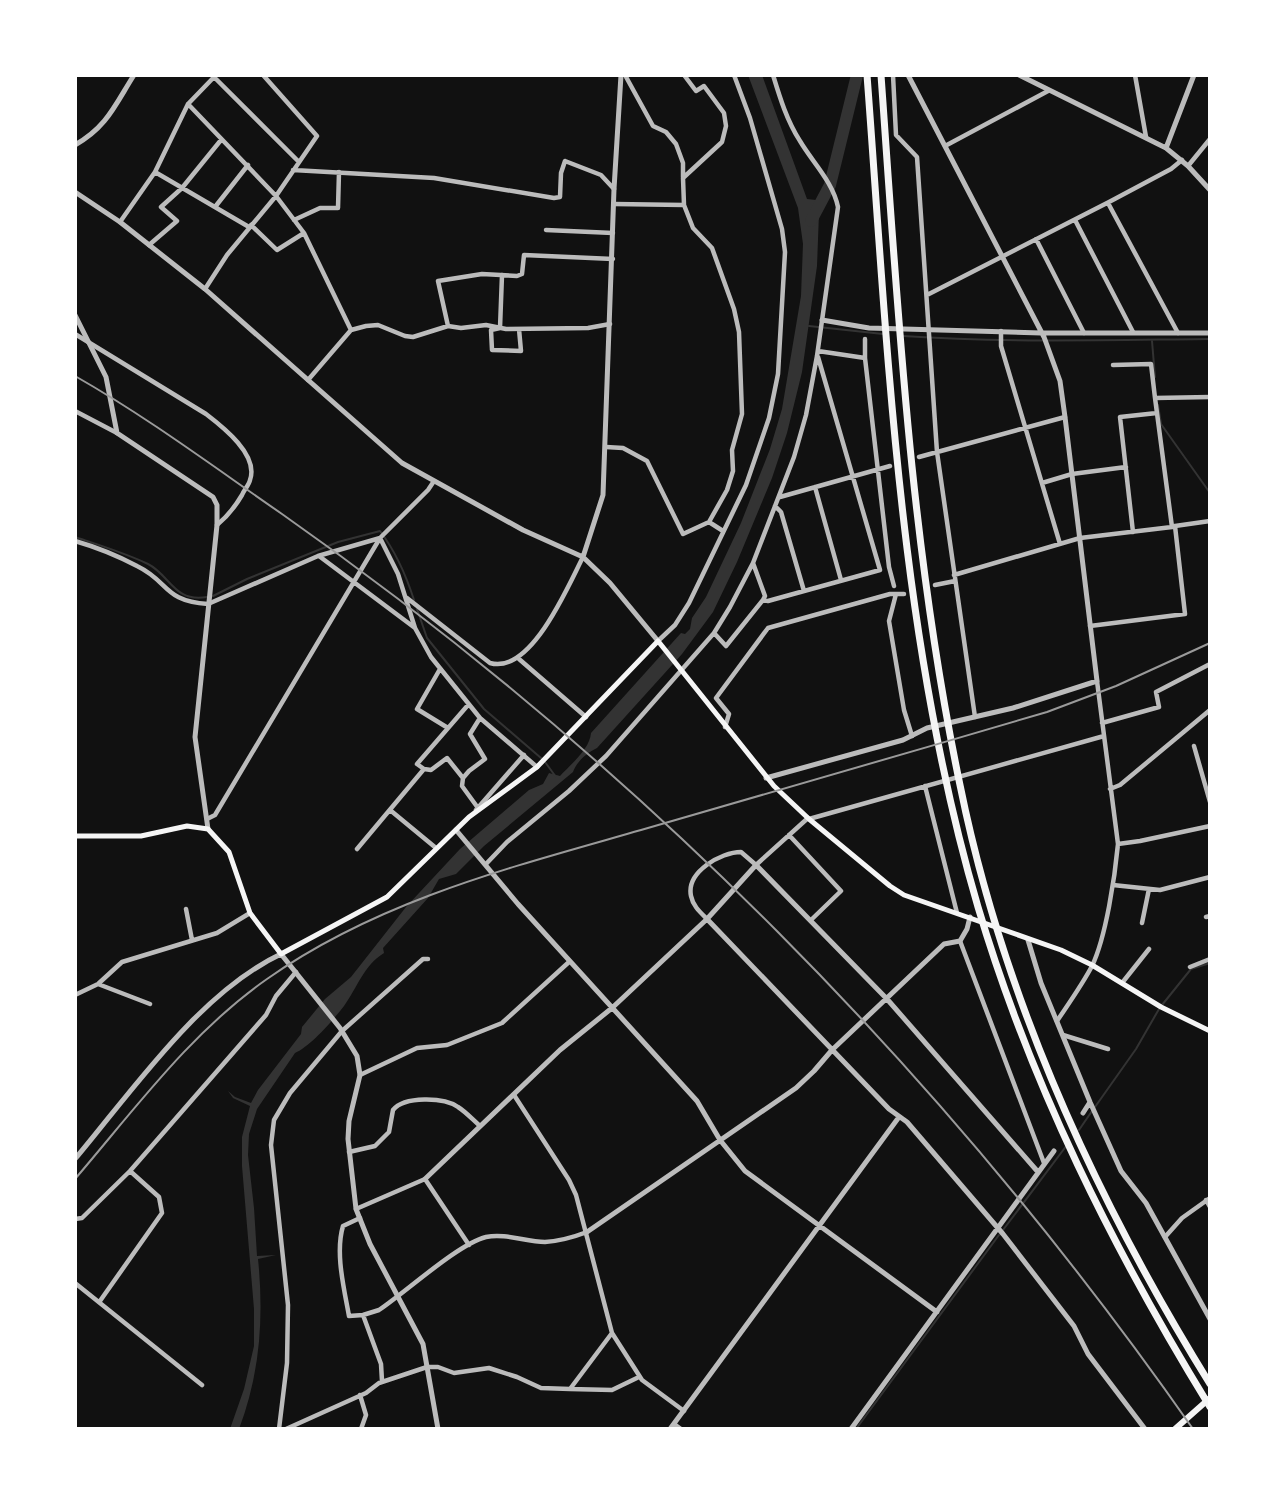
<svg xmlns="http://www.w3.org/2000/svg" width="1285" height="1504" font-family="'Source Serif 4',serif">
<rect width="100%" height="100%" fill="#111"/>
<!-- water -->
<path fill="#333" d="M748,75H762L807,199L816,200L819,213L817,266L802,372L787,433L772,478L737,562L713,612L682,654L597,748C587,753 577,761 573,772L484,846L456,874L439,879L428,898L383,948L384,953C364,965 357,988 344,1006C333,1020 311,1046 295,1053L257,1109L249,1134L248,1155L254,1208L257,1256L276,1255L258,1259C264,1317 260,1374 239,1429H230L244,1389L254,1346V1309L242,1166V1137L250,1106L233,1098L228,1091L235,1097L251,1103L258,1090L301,1034L302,1027L325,999L351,977L406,907L460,849L529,790L543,784L549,773L560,776C570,765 590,749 591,733L681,633L685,634L690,629L692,618L706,597L741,523L770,449L782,409L801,296L803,244L798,208Z"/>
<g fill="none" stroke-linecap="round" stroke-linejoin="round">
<!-- stream -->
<path stroke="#333" stroke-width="2" d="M809,326L883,334
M903,336C1005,343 1107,340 1210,339
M1152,341L1155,377
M1158,405L1161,424L1210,493
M75,537C99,545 125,553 148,564C170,575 174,603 207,597
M213,596L247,579L338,542L380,531C396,552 406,575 414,600
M417,609L427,638L484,709L541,758
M545,762L556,777
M1162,1005L1191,969L1210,963
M1095,1107L1136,1049L1159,1009
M1079,1130L1092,1111
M1003,1230L1067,1145
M856,1429L999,1235"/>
<!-- river -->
<path stroke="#333" stroke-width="12" d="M811,221L830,185L857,75"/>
<!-- minor -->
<path stroke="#bcbcbc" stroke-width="4.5" d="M625,75L653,126L666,132L676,144L683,163V177
M893,75L896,135L917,157L937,452L975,717
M1135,75L1146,137
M214,77L299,162
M188,104L276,196L304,233L351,330
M945,146L1048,91
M1188,166L1210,139
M293,170L434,178L554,198L560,197L561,173L565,161L601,175L614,189
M155,172L249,227
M1108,203L1178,333
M614,204L684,205
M215,207L248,165
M294,220L320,208H338L339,172
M1075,220L1133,332
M120,222L155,172L188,104L216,75
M251,225L277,250L304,233
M546,230L613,233
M1036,239L1084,333
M149,245L177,221L161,207L182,188L221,140
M502,275L500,328L491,330L492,350L521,351L519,329
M205,289L227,255L276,196L317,136L263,75
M927,295L1109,202L1171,169L1182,160
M448,326L438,281L482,274L517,276L522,274L524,255L613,259
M1001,331V346L1060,544
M75,334L206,414C223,427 259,455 250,480C249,485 244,490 242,495C235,507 228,516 217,525
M865,339V358
M818,351L865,358L889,567L894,586
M1113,365L1151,364L1155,398
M308,380L351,330L366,326L378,325L405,336L413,337L448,326L461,328L486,325L506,329L588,328L610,324
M75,411L117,433
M606,447L623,448L647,461L683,534L709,522L727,490L733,471L732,450L742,414L739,332L734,309L712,248L693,228L684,205L683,178L722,142L726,126L724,113L704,86L696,91L684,75
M919,457L1065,417
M1042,483L1072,474L1126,467
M815,487L841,580
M780,497L890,466
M775,506L781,512L804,591
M709,522L723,531
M1175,526L1210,521
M1133,532L1120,417L1157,413
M75,541C96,547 118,556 137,566C170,582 163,601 208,604L318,556L380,538L398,574L415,628L431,657L480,718L537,767
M319,556L415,628
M753,563L765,596L763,600L768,601L880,570L818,357
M954,575L1080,538L1172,527
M935,585L955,581
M896,594L889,621L904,710L912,736
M407,598L490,663C531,675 568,586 583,557
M1090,626L1185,614L1175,526L1172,527L1155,398L1210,397
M714,633L726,646L763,600
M658,641L675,625L689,603L746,485L769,418L778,374L785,252L782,229L750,118L734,75
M519,659L586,717
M440,669L417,709L448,728
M1102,723L1159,707L1156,692L1210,664
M725,727L729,714L716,698L768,628L890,594H904
M1194,746L1210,802
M424,769L431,770L447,758L463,778L462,786L478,808
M463,778L469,771L485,759L470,734L480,718
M925,786L957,913
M1110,789L1120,785L1210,710
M390,810L436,848
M476,810L524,755
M207,819L215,815L380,538L428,490L434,481
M809,819L1104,736
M789,835L841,891L811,920
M1118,844L1140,841L1210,826
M357,849L424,769L417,764L468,705
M486,864L507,842L569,791L606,756L714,633L730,607L753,563L794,457L806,415L817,356L838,207C833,182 813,163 800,141C787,121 780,98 773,75
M1113,885L1160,890L1210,877
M186,909L192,940
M1206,917L1210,916
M707,919C700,912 693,906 691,896C686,872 721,852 741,852L756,865L808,818
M1142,923L1149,889
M960,941L1044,1163
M1190,967L1210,959
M1122,983L1149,949
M98,984L150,1004
M75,995L98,984L122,962L217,933L250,913
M1057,1021C1069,1003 1082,985 1092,966C1106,937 1115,876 1118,844L1097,681
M1063,1035L1108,1049
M360,1075L417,1048L447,1045L502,1023L569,962
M514,1095L569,1180L576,1195L612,1333L642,1380L684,1411
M349,1152L375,1146L389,1132L393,1110C404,1096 444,1097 458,1107C466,1112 473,1120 480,1126
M1206,1200L1210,1207
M356,1209L425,1179L469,1245
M360,1218L343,1226C335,1253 344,1288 349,1316L363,1315L379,1310C406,1292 458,1244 486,1237C506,1233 526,1242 545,1242C560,1241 574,1237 587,1232
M75,1219L82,1218L130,1171L266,1015L276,996L296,972
M1165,1237L1182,1218L1210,1198
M75,1283L202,1385
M100,1301L162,1213L159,1197L130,1171
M363,1315L381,1364L382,1381
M570,1389L612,1390L639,1377
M360,1395L366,1415L361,1429
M674,1424L681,1429
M279,1429L287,1363L288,1305L271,1145L274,1120L290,1093L342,1031L423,959H428
M286,1429L366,1393L379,1383L427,1367H438L454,1373L489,1368L517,1377L541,1388L570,1389L612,1333"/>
<!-- tertiary -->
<path stroke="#bcbcbc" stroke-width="5" d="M1019,75L1166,148L1188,166L1210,190
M75,145C107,127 115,105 134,75
M1166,148L1194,75
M75,192L120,222L205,289L402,463L523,530L583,557L610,583L658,641
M75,315L106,377L117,433L213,497L217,505V525L195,737L208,829
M822,320L869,328L1041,333H1210
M583,557L603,495L614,189L621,75
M766,778L903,740L927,728L1013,708L1097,681L1065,417L1060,381L1044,337L908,75
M456,830L518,904L697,1101L720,1140L745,1171L937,1312
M707,919L889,1109L907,1122L1003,1234L1074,1326L1088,1354L1145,1429
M1028,940L1041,983L1090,1102L1121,1171L1146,1203L1210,1319
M1083,1113L1090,1102
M75,1159C133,1090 200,992 281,954L340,1028L357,1056L360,1075L349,1121L348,1139L356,1209L370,1244L423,1344L438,1429
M425,1179L560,1050L612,1008L707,919L756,865L887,999L1038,1172
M587,1232L796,1088L814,1071L832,1050L944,944L960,941L967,929L970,917
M670,1429L899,1117
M851,1429L1054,1151"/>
<!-- secondary -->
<path stroke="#f5f5f5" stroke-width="5" d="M75,836H141L187,826L208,829L229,852L250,913L281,954L387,897L469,817L537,767L658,641L774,786L809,819L890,886L904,895L1061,950L1092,965L1161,1007L1210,1031"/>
<!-- primary -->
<path stroke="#f5f5f5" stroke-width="6" d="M1175,1429L1210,1398"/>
<!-- motorway -->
<path stroke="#f5f5f5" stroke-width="7" d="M867,75C888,353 899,638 978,907C1031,1085 1113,1249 1210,1407
M881,75C898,313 911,551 960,785C1003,998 1096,1200 1210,1384"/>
<!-- tram -->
<path stroke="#9a9a9a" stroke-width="2" d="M75,1179C135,1109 191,1032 267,979C379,900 512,867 641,830C777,790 912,752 1047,712L1116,686L1210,643"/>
<!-- rail -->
<path stroke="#9a9a9a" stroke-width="2" d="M75,376C147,417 214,467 282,514C637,763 945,1074 1193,1429"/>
</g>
<!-- border -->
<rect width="1285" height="1504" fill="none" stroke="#ffffff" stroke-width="154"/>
</svg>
